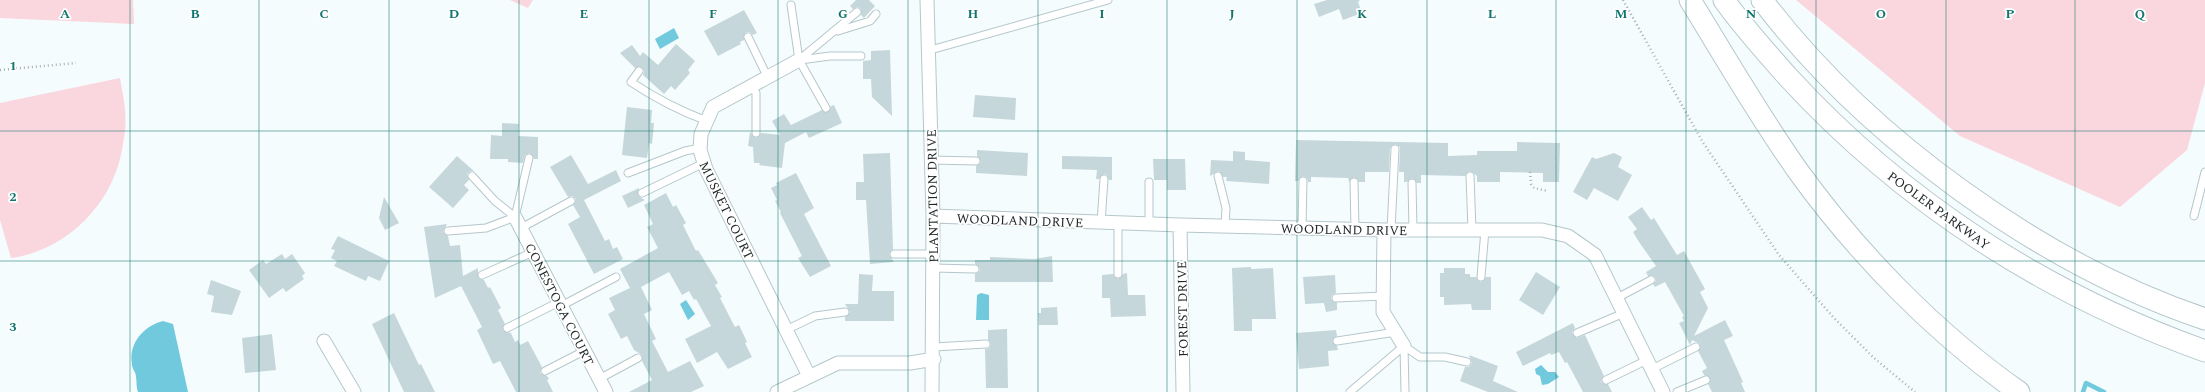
<svg xmlns="http://www.w3.org/2000/svg" width="2205" height="392" font-family="Spectral,serif">
<rect width="100%" height="100%" fill="#f5fcfe"/>
<!-- green -->
<path fill="#fad6de" d="M0,0H133L134,24L0,18Z
M510,0H533L528,8Z
M1796,0H2205V83L2187,150L2120,207L1960,136Z
M120,78C123,95 127,113 125,130C123,144 121,161 115,174C99,217 57,252 11,258L0,220V103Z"/>
<!-- water -->
<path fill="#71c9de" d="M674,28L679,38L660,49L655,39Z
M981,293L989,295V320H976L977,295Z
M686,300L695,314L688,320L680,304Z
M163,321L173,324L188,392H138C136,386 137,383 136,377C136,372 132,369 132,365C128,343 144,326 163,321Z
M1541,365L1548,372H1555L1559,377L1548,384L1542,385L1540,376L1536,374L1535,369Z"/>
<g fill="none" stroke-linecap="round" stroke-linejoin="round">
<!-- stream -->
<path stroke="#71c9de" stroke-width="4.5" d="M2083,392L2086,383L2104,392"/>
</g>
<!-- building -->
<path fill="#c5d7db" d="M856,0H869L875,6L864,18L861,15V9L857,7L853,9L850,6Z
M1327,0H1360L1358,2L1362,13L1343,20L1339,9L1319,17L1314,4Z
M744,10L757,33L753,35L749,32L745,33L744,40L740,42L741,44L718,56L704,31Z
M676,44L695,61L688,70L690,73L675,90L671,86L664,94L643,75L644,71L642,67L635,68L620,53L632,45L640,56L643,52L658,65Z
M890,50L892,116L872,97L871,79H863V61L871,60V51Z
M975,95L1016,98L1015,120L973,117Z
M834,105L842,123L809,138L806,132L785,143L782,168L759,165L760,163H754L753,147L748,146L750,132L756,138L761,133L780,135L772,121L784,114L791,125L822,110L828,112L831,106Z
M627,107L652,110L651,123H654L652,144L649,143L647,158L622,155Z
M502,123L519,124L518,136L538,137V159H534L530,153L525,155L523,163L508,162V159H490L491,135L502,136Z
M1296,140L1448,143V156L1477,155V151H1517V142L1560,143L1559,182H1543V173L1500,172V182H1477V176L1470,171L1465,176L1421,175V183H1417L1412,178L1407,182H1404V172H1399L1400,147L1395,144L1390,148L1389,172H1365V182H1359L1354,177L1349,182L1348,178L1311,177V182H1308L1307,178L1303,176L1298,181H1295Z
M977,150L1028,153L1027,176L976,173V166L981,162L977,156Z
M1233,151L1245,152V160L1270,162L1269,184L1226,181L1227,177H1223L1219,171L1210,176L1211,160L1233,161Z
M890,153L893,249L889,254L894,262L870,264L866,200H856V182H864L863,154Z
M1614,153L1622,157L1618,167L1632,175L1618,201L1594,188L1587,200L1573,192L1592,157L1596,159Z
M571,155L588,184L616,170L621,181L584,200L605,241L609,239L613,249L617,247L623,259L594,274L568,224L580,217L573,205L576,199L572,196L568,197L550,167Z
M457,156L475,172L471,171L467,174L469,180L464,185L469,190L453,208L429,187Z
M1062,156L1112,157V180H1109L1107,175L1104,174L1099,179H1096L1097,170L1062,169Z
M1153,159H1185L1186,190H1167V180H1154Z
M796,173L814,208L804,214L831,266L810,277L798,258L802,256L780,213L781,212L775,201L777,200L771,188L777,185L776,183Z
M639,188L638,196L645,200L628,208L622,196Z
M666,193L673,207L676,205L686,223L683,225L696,251L698,250L718,283L715,285L722,297L720,298L735,327L739,325L747,342L745,343L752,357L728,369L717,352L697,363L685,339L711,326L696,299L694,300L689,291L682,295L669,272L641,287L652,310L644,314L656,339L652,341L668,372L690,361L704,386L691,392H629L652,380L642,361V355L634,350L627,336L621,339L608,314L615,310L609,298L630,288L620,269L658,248L647,227L653,224L644,205Z
M384,197L399,223L385,230L379,218Z
M1642,207L1651,220L1654,218L1677,255L1684,251L1705,289L1700,292L1708,308L1694,336L1725,320L1733,336L1724,340L1743,382L1741,383L1745,392H1712L1708,384L1710,378L1704,375L1702,371L1707,368L1698,351L1700,344L1692,340L1690,345L1679,323L1684,321L1682,317L1684,316L1665,282L1655,287L1653,284L1656,281L1655,277L1648,276L1646,272L1656,266L1639,242L1633,232L1637,229L1628,217Z
M447,224L443,232L448,236L450,246L460,245L463,276L478,268V277L484,280L488,288L490,287L501,308L498,310L505,324L503,331L511,333L515,342L518,340L520,345L528,341L542,367L540,373L547,376L549,379L547,380L553,392H516L500,361L493,364L477,330L482,327L461,286L435,298L424,227Z
M338,236L389,261L380,281L368,276L366,281L334,266L337,261L331,258L335,250L331,249Z
M282,254L285,259L292,254L305,273L302,276L304,279L286,292L283,288L269,298L249,270L263,260L266,264Z
M1052,256L1053,282H975V274L979,272L980,269L975,264V260H990V257L1035,259Z
M1251,267V269L1273,268L1276,319H1252V331H1234L1232,268Z
M1444,268H1465V274H1470V277H1476L1480,282L1483,281L1486,277H1491V310H1472L1471,304L1444,305V297H1440V273H1444Z
M1536,272L1560,287L1543,315L1519,300Z
M1127,273L1128,295H1145L1146,316L1111,317L1110,298H1102V275L1113,274L1118,279L1123,274Z
M859,274L873,275L872,291H894V321H845V317L850,312L845,304H858Z
M1335,275L1336,293L1332,295L1331,299L1337,303V310L1326,312L1324,303L1305,304L1303,277Z
M211,280L241,291L232,315L211,312L214,296L207,294Z
M1057,307L1058,325H1039L1038,313H1041V308Z
M394,313L419,365L421,364L435,392H404L372,324Z
M1573,323L1575,328L1572,332L1573,335L1577,338L1585,335L1604,376L1601,382L1604,384H1608L1612,392H1583L1567,362L1565,363L1559,352L1551,355L1550,353L1523,366L1516,352Z
M1007,329L1008,388H986L985,349L989,348L991,344L988,340V330Z
M1336,330L1337,336L1332,341L1337,346L1338,350L1328,351L1329,366L1299,369L1296,333Z
M272,334L276,370L245,373L242,338Z
M1469,355L1498,366L1493,381L1518,392H1488L1460,381L1465,367H1469L1472,363Z"/>
<g fill="none" stroke-linecap="round" stroke-linejoin="round">
<!-- service casing -->
<g stroke="#b5c7cb" stroke-width="9">
<path id="service" d="M791,5L799,60L826,108
M838,31L870,21L876,14
M748,37L768,78
M927,51L1108,0
M799,60L857,12
M800,60L830,56H861
M639,71L631,82C655,98 680,111 707,121
M752,86L756,93V133
M931,160L976,161
M628,173L685,151L700,148
M472,176L495,201L515,217
M1218,176L1226,208L1225,226
M1470,176L1472,230
M1354,182L1355,229
M1412,183L1413,230
M642,193L704,163
M2194,216L2205,172
M515,217L529,158
M1101,223L1104,179
M1118,224V274
M1149,224V182
M521,228L571,201
M1302,228L1303,181
M1391,230L1395,149
M448,231L486,228L515,217
M894,254H933
M933,268L975,269
M482,275L533,252
M1481,277L1485,230
M1336,298L1384,296
M1617,298L1651,280
M561,306L616,277
M507,328L559,302
M786,330L815,316L845,312
M1577,333L1624,313
M1337,341L1396,332
M1404,346L1420,357H1445L1467,362
M1404,346L1405,392
M934,347L986,344
M1652,369L1696,347
M545,371L584,351
M599,379L638,358
M1606,380L1647,360
M1350,392L1404,346
M1677,392L1706,380"/>
</g>
<!-- minor casing -->
<g stroke="#b5c7cb" stroke-width="15">
<path id="minor" d="M927,0L933,216L932,392
M799,60L713,107L701,134L700,150L706,169L809,376
M933,216L1180,225L1384,230H1542L1568,236L1595,255L1663,392
M515,217L606,392
M1180,225L1183,392
M1384,230L1383,312L1404,346
M324,341L354,392
M777,392L838,363H910L934,359"/>
</g>
<!-- primary casing -->
<g stroke="#b5c7cb" stroke-width="23">
<path id="primary" d="M1690,0C1725,57 1759,116 1798,171C1857,253 1936,334 2019,392
M1724,0C1743,27 1766,52 1788,77C1903,202 2045,294 2205,351
M1762,0C1867,138 2041,264 2205,319"/>
</g>
<!-- path -->
<path stroke="#a8afb1" stroke-width="2.5" stroke-dasharray="1 3" stroke-linecap="butt" d="M1623,0L1702,141L1779,255L1833,317L1874,358L1915,392
M0,70L76,63
M1530,172L1531,184L1534,188L1548,191"/>
<!-- service -->
<use href="#service" stroke="#fff" stroke-width="7"/>
<!-- minor -->
<use href="#minor" stroke="#fff" stroke-width="13"/>
<!-- primary -->
<use href="#primary" stroke="#fff" stroke-width="21"/>
</g>
<!-- grid -->
<path fill="none" stroke="#0f766e" stroke-width="1" stroke-opacity="0.55" d="M130,0V392M259,0V392M389,0V392M519,0V392M649,0V392M778,0V392M908,0V392M1038,0V392M1167,0V392M1297,0V392M1427,0V392M1556,0V392M1686,0V392M1816,0V392M1946,0V392M2075,0V392M0,131H2205M0,261H2205"/>
<g text-anchor="middle" stroke-width="3.5" stroke-linejoin="round" paint-order="stroke">
<!-- street labels -->
<g font-size="13" fill="#1e2527" stroke="#fff">
<text transform="translate(932 196) rotate(-91)" y="5">PLANTATION DRIVE</text>
<text transform="translate(727 210) rotate(64)" y="5">MUSKET COURT</text>
<text transform="translate(1939 210) rotate(36)" y="5">POOLER PARKWAY</text>
<text transform="translate(1020 220) rotate(2)" y="5">WOODLAND DRIVE</text>
<text transform="translate(1344 229) rotate(1)" y="5">WOODLAND DRIVE</text>
<text transform="translate(560 304) rotate(63)" y="5">CONESTOGA COURT</text>
<text transform="translate(1182 309) rotate(-91)" y="5">FOREST DRIVE</text>
</g>
</g>
<g font-size="13" text-anchor="middle" font-weight="bold" fill="#0f766e" stroke="#fff" stroke-width="3.5" stroke-linejoin="round" paint-order="stroke">
<text x="65" y="18">A</text>
<text x="195" y="18">B</text>
<text x="324" y="18">C</text>
<text x="454" y="18">D</text>
<text x="584" y="18">E</text>
<text x="713" y="18">F</text>
<text x="843" y="18">G</text>
<text x="973" y="18">H</text>
<text x="1102" y="18">I</text>
<text x="1232" y="18">J</text>
<text x="1362" y="18">K</text>
<text x="1492" y="18">L</text>
<text x="1621" y="18">M</text>
<text x="1751" y="18">N</text>
<text x="1881" y="18">O</text>
<text x="2010" y="18">P</text>
<text x="2140" y="18">Q</text>
<text x="13" y="70">1</text>
<text x="13" y="201">2</text>
<text x="13" y="331">3</text>
</g>
</svg>
